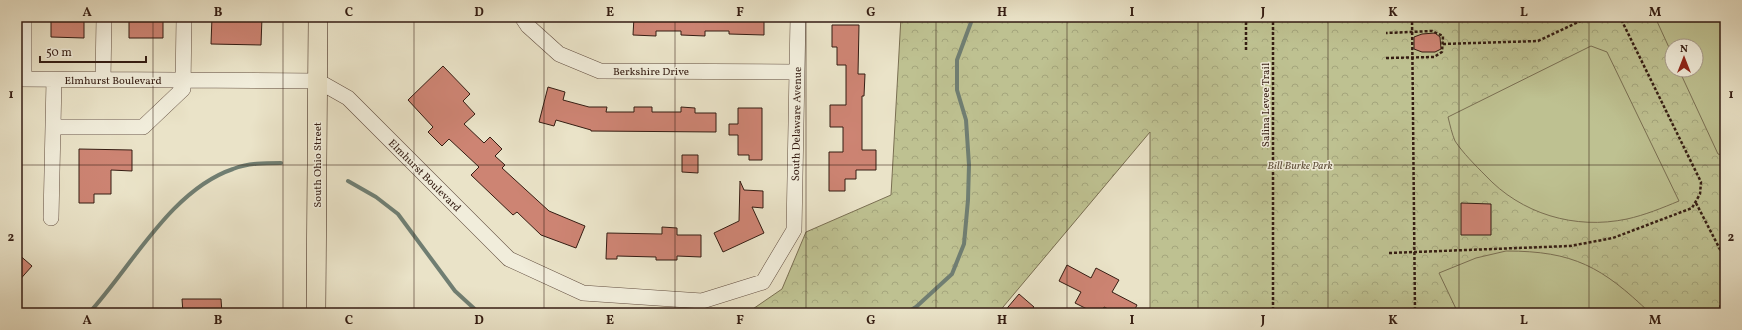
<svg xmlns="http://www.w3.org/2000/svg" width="1742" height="330" font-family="Vollkorn,serif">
<defs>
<pattern id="park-crowns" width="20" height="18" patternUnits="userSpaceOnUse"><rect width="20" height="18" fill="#bec191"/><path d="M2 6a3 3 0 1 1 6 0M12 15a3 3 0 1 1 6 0" fill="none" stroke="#a4a57c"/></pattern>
</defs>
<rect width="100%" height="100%" fill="#eae3c8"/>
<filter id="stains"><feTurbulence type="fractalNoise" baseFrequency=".005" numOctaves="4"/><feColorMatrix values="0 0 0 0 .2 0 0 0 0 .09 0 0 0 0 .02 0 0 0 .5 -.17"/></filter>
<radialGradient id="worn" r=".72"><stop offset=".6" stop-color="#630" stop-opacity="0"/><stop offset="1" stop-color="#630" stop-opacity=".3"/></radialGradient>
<!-- park -->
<path fill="url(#park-crowns)" stroke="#7a6f52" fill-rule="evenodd" d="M901,17H1725V313H1150V132L998,313H747L782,289L806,232L891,195ZM1672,46H1696V70H1672Z"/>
<!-- pitch -->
<path fill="#bec191" stroke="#7a6f52" d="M1655,17H1725V156L1718,154L1679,70H1696V46H1672V54Z
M1591,46L1607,52L1679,201C1662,208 1645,215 1627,219C1575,230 1521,214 1485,175C1475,165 1463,153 1455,141C1452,134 1450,125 1448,117Z
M1506,251C1574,251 1602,267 1650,313H1458L1439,273L1476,258Z"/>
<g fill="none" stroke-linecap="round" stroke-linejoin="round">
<!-- stream -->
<path stroke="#707e72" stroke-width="4" d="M348,181L376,197L398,214L455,291L479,313
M89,313C132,266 171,190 233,169C248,163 265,163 281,163
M906,313L916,307L952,274L964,244L968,200L969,165L966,120L957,90V60L973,17"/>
</g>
<!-- building -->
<path fill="#cd8473" stroke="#351d13" d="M51,17H84V38L51,37Z
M129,17H163V38H129Z
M212,17H262L261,45L211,44Z
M634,17H764V35L729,34V31H705V36L681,35V31H656V36L633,35Z
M832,25H859L858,74H865L864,96H862V150H876V170H856V179H845V191H829V152H843V127H830V105H846V65H837V47H832Z
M1435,33L1440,37L1441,49L1435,52H1422L1414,49V37L1422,34Z
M443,66L470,94L463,101L475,114L464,124L484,143L490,137L502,149L495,156L505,165L502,168L549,211L585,226L576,248L541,235L517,212L513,215L471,175L479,167L449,139L442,146L428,132L433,127L408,100Z
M548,87L565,92L563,100L589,107H607L606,112H634V107H652V112H681V107L695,108V113H716V132L591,131V130L556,120L554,126L539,122Z
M738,108H762V160H749V155H738V135H729V124H738Z
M79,149L132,150V171L111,170V194H94V203H79Z
M682,155H698V173L682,172Z
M740,181L744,190L763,191V208L752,207L764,233L723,252L714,233L739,221Z
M1461,203L1491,204V235H1461Z
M662,227L677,228V235H701V257L677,256V260H656V257L617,256V259H606L607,233L662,234Z
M17,253L32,266L17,283Z
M1067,265L1091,278L1096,268L1119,280L1112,292L1137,305L1133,313H1117L1104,307L1101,313H1095L1075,303L1081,292L1059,281Z
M1019,294L1034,307L1029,313H1003Z
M182,299H221L222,313H183Z"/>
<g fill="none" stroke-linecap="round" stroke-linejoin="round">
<!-- minor casing -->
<g stroke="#624e40" stroke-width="16">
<path id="minor" d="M522,17L528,26L559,54L600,71L797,72
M17,79L318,81L348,98L509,259L583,293L702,301L763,282L794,230L798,17
M24,79V17
M103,80L104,17
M53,127H143L183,89L184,17
M51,218L54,80"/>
</g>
<!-- major casing -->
<g stroke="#351d13" stroke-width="20">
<path id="major" d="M316,313L318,17"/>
</g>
<!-- path -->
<path stroke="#351d13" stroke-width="2.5" stroke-dasharray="3 2" stroke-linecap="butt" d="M1273,17V313
M1412,17L1415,313
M1443,44L1538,41L1589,17
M1246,50V17
M1386,58L1434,57L1442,52L1443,36L1432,31L1386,33
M1696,203L1725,259
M1389,253L1570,246L1613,238L1692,208L1700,194L1701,182L1620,17
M1719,313L1725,284"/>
<!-- minor -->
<use href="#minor" stroke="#f1eddb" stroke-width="15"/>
<!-- major -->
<use href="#major" stroke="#eae3c8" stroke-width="19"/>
</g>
<!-- grid -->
<path fill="none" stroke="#351d13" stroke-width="1" stroke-opacity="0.55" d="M153,17V313M283,17V313M414,17V313M544,17V313M675,17V313M806,17V313M936,17V313M1067,17V313M1198,17V313M1328,17V313M1459,17V313M1589,17V313M17,165H1725"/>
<g text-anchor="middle" stroke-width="3" stroke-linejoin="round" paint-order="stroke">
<!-- street labels -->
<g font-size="11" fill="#351d13" stroke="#f1eddb">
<text x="651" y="75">Berkshire Drive</text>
<text x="113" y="84">Elmhurst Boulevard</text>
<text transform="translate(1265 105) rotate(-90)" y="4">Salina Levee Trail</text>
<text transform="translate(796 124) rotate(-89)" y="4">South Delaware Avenue</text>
<text transform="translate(317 165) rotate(-90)" y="4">South Ohio Street</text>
<text transform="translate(425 175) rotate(45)" y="4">Elmhurst Boulevard</text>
</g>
<!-- park labels -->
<g font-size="11" font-style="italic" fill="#5e4e39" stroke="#f1eddb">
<text x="1300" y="169">Bill Burke Park</text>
</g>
</g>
<!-- margin -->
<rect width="1742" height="330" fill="none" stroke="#eae3c8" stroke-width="44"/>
<!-- north arrow -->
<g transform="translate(1684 58)"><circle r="19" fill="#f1eddb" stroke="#a69a8b"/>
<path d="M0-3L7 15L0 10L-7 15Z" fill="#8f2418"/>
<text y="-6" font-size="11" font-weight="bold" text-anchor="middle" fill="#351d13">N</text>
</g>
<!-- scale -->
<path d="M40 56v6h106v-6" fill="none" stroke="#351d13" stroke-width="2"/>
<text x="46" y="56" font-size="12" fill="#351d13" stroke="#f1eddb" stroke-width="3" paint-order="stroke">50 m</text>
<rect x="22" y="22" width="1698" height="286" fill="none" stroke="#351d13" stroke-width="1.5"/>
<g font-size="13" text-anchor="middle" font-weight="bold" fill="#351d13">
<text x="87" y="16">A</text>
<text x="218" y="16">B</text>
<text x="349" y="16">C</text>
<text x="479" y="16">D</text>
<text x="610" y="16">E</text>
<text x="740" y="16">F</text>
<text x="871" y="16">G</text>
<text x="1002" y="16">H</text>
<text x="1132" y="16">I</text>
<text x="1263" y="16">J</text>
<text x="1393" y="16">K</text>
<text x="1524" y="16">L</text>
<text x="1655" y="16">M</text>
<text x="11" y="98">1</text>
<text x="1731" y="98">1</text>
<text x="11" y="241">2</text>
<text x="1731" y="241">2</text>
<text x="87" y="324">A</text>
<text x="218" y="324">B</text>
<text x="349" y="324">C</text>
<text x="479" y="324">D</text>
<text x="610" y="324">E</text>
<text x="740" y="324">F</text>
<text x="871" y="324">G</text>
<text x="1002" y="324">H</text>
<text x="1132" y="324">I</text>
<text x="1263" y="324">J</text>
<text x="1393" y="324">K</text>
<text x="1524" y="324">L</text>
<text x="1655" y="324">M</text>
</g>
<rect width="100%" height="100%" filter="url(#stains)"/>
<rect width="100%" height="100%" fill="url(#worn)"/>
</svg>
